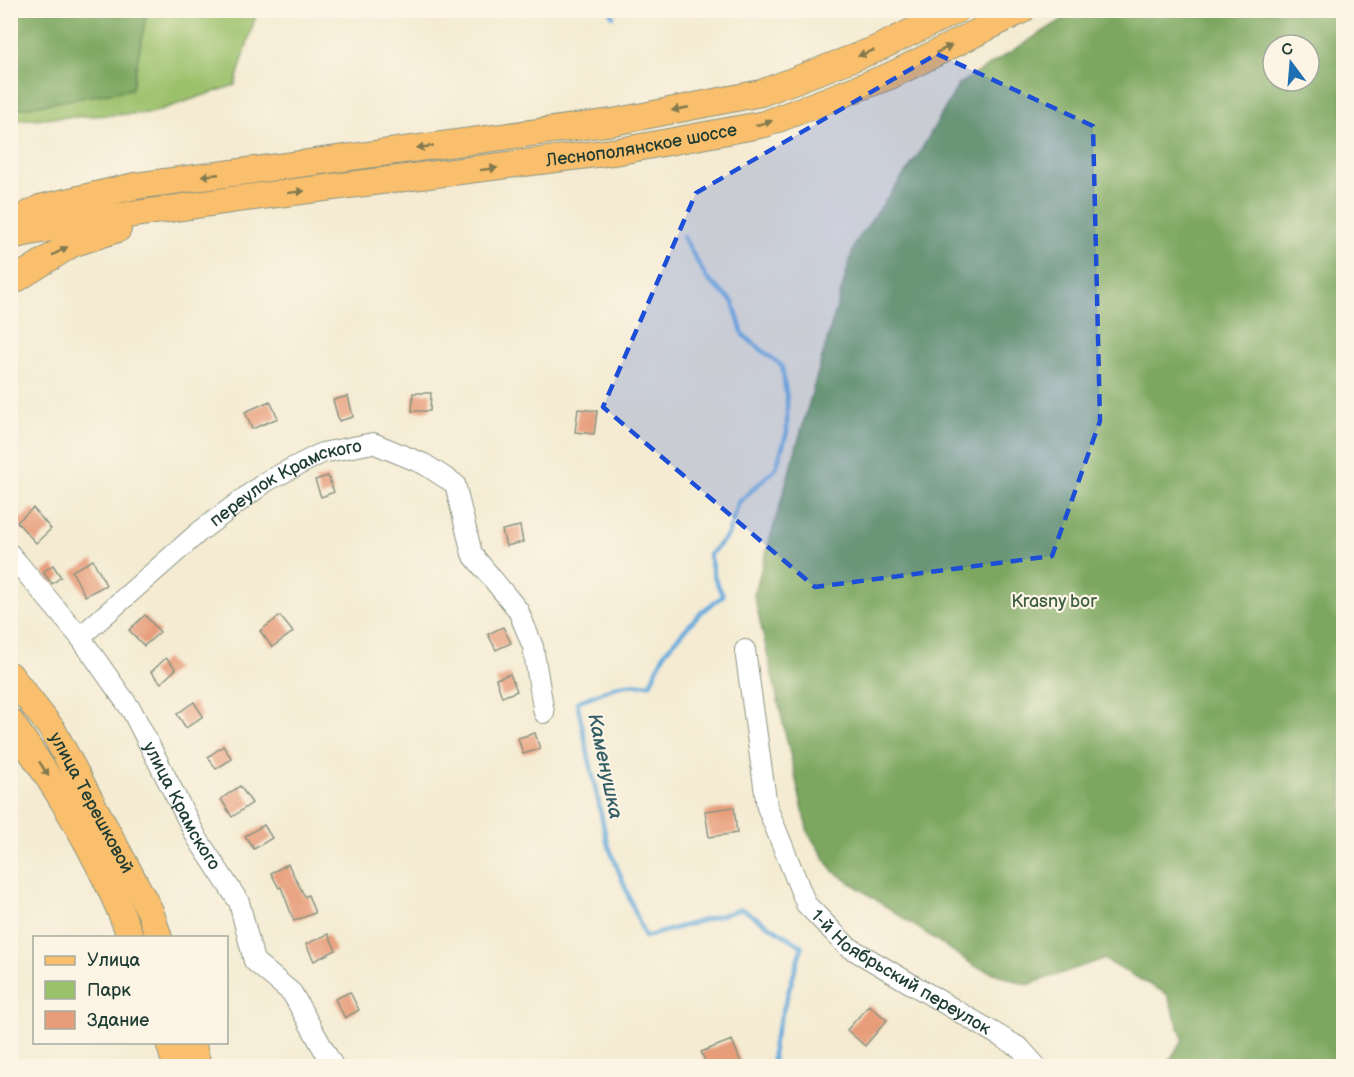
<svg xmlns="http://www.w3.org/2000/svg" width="1354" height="1077" font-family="'Balsamiq Sans',sans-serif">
<rect width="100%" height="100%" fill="#fcf5e5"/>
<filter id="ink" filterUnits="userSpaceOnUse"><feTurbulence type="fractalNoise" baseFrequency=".0167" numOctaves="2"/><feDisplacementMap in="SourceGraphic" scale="12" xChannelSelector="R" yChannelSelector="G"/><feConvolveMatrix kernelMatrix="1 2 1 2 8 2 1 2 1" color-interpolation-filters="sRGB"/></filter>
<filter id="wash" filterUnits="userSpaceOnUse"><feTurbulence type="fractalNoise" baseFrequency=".008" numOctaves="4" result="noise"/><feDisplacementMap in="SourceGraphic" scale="24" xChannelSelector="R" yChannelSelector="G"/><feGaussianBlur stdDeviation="1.35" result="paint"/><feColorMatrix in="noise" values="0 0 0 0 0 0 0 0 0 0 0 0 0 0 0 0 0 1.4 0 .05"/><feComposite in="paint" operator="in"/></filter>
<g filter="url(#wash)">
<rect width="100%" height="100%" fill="#f4ebd2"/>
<!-- green -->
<path fill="#9cc16c" stroke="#5e7f50" stroke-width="1.5" d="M11,11H257L235,85L151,113L11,120Z"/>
<!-- forest -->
<path fill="#7da760" stroke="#4e724a" stroke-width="1.5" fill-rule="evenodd" d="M11,10L147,11L132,89L11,110Z
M1076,11H1343V1066H1166L1183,1039L1167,994L1103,959L1027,985L975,966L833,871L808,833L754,595L855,243L917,157L959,84ZM1273,45H1309V81H1273Z"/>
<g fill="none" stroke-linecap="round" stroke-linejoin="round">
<!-- stream -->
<path stroke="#65aadb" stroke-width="4.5" d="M610,10L613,16
M683,236L707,279L733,302L743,335L782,366L787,401V432L776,468L738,503L728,535L709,555L715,579L723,596L701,612L665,652L650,684L620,685L577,702L607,842L645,937L742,909L802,946L773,1044V1066"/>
</g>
<g id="blocks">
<!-- building -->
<path fill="#e79d7a" d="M413,393H431L430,411H412Z
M348,396L353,417L339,421L333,400Z
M270,401L278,418L252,429L245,412Z
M578,409L597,411L594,434L575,432Z
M328,476L334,492L321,497L315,480Z
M33,508L51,529L36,543L17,522Z
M520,526L523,542L506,546L502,530Z
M93,560L106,585L85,596L72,571Z
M53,565L61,577L52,584L43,572Z
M145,615L160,632L144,646L129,630Z
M280,616L293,632L272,647L260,631Z
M503,627L511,643L496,650L488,634Z
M166,658L176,669L161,683L151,672Z
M510,674L517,691L502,697L496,679Z
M194,702L203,716L186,728L177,714Z
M535,733L540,749L523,754L518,738Z
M223,746L232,759L216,769L208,757Z
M240,786L252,803L232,817L221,799Z
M734,807L737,833L709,837L705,811Z
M264,825L272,838L254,849L245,836Z
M288,864L305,897L308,895L315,913L294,921L281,887L279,888L271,873Z
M328,934L336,950L314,961L306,944Z
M350,992L359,1010L345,1018L335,999Z
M869,1005L887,1020L865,1046L847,1030Z
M732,1040L741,1062L729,1066H707L701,1052Z"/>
</g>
</g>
<g filter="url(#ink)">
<use href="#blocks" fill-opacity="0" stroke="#8a9483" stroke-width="1.5"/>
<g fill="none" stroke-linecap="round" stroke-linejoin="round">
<!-- minor casing -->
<g stroke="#8a9483" stroke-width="22">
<g id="minor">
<path id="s1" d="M10,554L80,637L132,711L197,838L239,902L254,961L292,993L333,1066"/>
<path id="s2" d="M80,637L199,532L267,481L322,453L373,443L424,464L455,484L472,554L518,610L533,647L544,713"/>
<path id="s3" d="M745,650L767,807L806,904L847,946L1020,1048L1036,1066"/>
</g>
</g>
<!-- major casing -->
<g stroke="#8a9483" stroke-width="28">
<g id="major">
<path d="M10,224L40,208L135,186L613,122L761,93L874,50L957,10"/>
<path id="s4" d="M10,236L87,221L238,199L620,151L765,124L890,76L1022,10"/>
<path d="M10,283L72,244L118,229"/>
<path id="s5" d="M10,675L52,729L150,911L159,938"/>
<path d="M10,721C58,788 102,860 131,938"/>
<path d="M169,1042L176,1066"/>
<path d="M192,1042L198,1066"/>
</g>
</g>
<!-- minor -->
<use href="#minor" stroke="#fff" stroke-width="20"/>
<!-- major -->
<use href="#major" stroke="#f9bf6c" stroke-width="26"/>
</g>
<!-- one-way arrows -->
<defs><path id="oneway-solid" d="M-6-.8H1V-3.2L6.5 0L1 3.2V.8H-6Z" transform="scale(1.5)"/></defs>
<g fill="#81784d">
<use href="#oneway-solid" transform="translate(944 49) rotate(-26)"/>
<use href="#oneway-solid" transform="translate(866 53) rotate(159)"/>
<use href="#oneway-solid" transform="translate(680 109) rotate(169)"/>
<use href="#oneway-solid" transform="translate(764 123) rotate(-15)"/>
<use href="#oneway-solid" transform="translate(425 147) rotate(172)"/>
<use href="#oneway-solid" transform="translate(489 169) rotate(-7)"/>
<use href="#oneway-solid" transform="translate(210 175) rotate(175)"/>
<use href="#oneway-solid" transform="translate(296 192) rotate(-7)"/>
<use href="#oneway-solid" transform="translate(60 251) rotate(-29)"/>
<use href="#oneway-solid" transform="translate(44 769) rotate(57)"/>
</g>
</g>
<!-- marked area -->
<path fill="#1d4ed8" fill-opacity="0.2" stroke="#1d4ed8" stroke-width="4.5" stroke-dasharray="12 8" stroke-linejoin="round" d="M937,54L1093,126L1100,421L1052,556L815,587L603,407L696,193Z"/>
<g text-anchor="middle" stroke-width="4.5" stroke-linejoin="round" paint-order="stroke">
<!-- street labels -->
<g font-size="18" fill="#1f3d34" stroke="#fcf5e5">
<text dy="6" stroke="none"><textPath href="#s4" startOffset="638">Леснополянское шоссе</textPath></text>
<text dy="6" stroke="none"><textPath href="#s2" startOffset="260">переулок Крамского</textPath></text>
<text dy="6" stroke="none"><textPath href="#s5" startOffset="152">улица Терешковой</textPath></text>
<text dy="6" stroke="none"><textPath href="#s1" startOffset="306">улица Крамского</textPath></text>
<text dy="6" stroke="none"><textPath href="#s3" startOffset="381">1-й Ноябрьский переулок</textPath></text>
</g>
<!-- park labels -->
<g font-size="18" fill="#3e5e42" stroke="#fcf5e5">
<text x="1054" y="607">Krasny bor</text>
</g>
<!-- water labels -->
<g font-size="20" font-style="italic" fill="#345e66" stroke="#fcf5e5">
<text transform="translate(606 766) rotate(78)" y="7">Каменушка</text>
</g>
</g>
<!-- margin -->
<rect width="1354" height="1077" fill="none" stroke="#fcf5e5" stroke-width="36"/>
<!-- legend -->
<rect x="33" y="936" width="195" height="108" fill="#fcf5e5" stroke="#a4ab9e" stroke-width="1.5"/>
<rect x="45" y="956" width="30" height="9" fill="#f9bf6c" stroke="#a4ab9e" stroke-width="1.5"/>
<text x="87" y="966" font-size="18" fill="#1f3d34">Улица</text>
<rect x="45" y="981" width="30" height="18" fill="#9cc16c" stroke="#a4ab9e" stroke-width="1.5"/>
<text x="87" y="996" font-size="18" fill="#1f3d34">Парк</text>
<rect x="45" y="1011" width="30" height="18" fill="#e79d7a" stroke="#a4ab9e" stroke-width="1.5"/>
<text x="87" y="1026" font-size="18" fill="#1f3d34">Здание</text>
<!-- north arrow -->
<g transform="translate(1291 63) rotate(344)"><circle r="28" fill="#fcf5e5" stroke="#a4ab9e" stroke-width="1.5"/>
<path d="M0-4.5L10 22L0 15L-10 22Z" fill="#1f6fb2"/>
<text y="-9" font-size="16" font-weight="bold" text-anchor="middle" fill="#1f3d34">С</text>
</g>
</svg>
